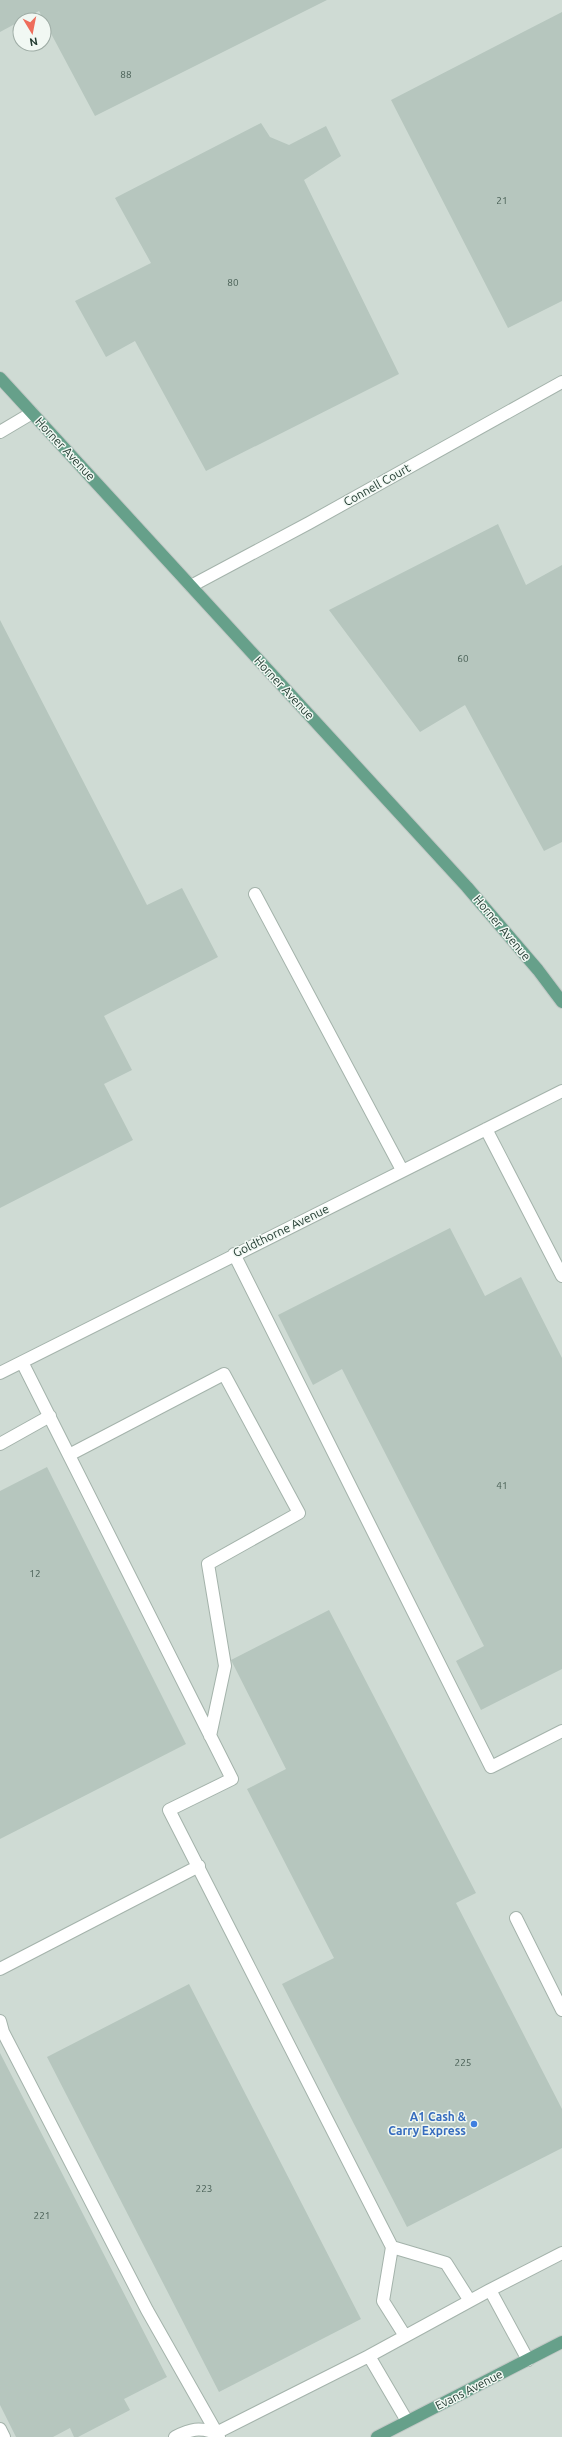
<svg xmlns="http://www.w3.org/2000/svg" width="562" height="2437" font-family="Ubuntu,sans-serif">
<rect width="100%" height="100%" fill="#e1ebe5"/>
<!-- built -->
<path fill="#cfdbd4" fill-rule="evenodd" d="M0,0H562V2437H0ZM20,20H44V44H20Z"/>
<!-- building -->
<path fill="#b6c6be" d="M0,0H327L95,116L39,11L0,32Z
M562,12V301L508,328L391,100Z
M261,123L270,137L289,145L326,126L341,156L304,180L399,374L206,471L135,341L106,357L75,301L151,263L115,198Z
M498,524L526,585L562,565V842L544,851L465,705L420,732L329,610Z
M0,620L147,905L182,888L218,957L104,1016L132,1070L104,1084L133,1140L0,1208Z
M450,1228L485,1296L521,1277L562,1358V1669L481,1710L456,1661L484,1646L342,1369L313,1385L278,1315Z
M47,1467L186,1744L0,1839V1491Z
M329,1610L476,1893L456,1903L562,2109V2148L407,2227L282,1984L334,1958L247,1789L286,1769L231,1660Z
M189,1984L361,2319L219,2392L47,2057Z
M0,2053L167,2377L124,2399L130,2410L78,2437H74L70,2428L53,2437H16L0,2405Z"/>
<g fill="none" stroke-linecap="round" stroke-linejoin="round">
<!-- minor casing -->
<g stroke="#a4b3ab" stroke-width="14">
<path id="minor" d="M0,432L32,413
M191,586L309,523L562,382
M255,894L402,1170
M486,1129L562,1276
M234,1254L491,1767L562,1731
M22,1362L232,1779L169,1810L392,2247L383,2301L405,2336
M0,1373L562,1091
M0,1444L50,1416
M69,1455L224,1374L299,1513L208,1564L225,1666L210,1736
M516,1918L562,2010
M0,1969L199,1866
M0,2021L3,2032L147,2310L219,2437
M392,2247L446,2263L470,2301
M369,2356L407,2421
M528,2360L490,2290L562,2253
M0,2429L4,2437
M175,2437C191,2429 199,2427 216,2433L369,2356L490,2290"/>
</g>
<!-- major casing -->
<g stroke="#c1c8c5" stroke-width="14">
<path id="major" d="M0,378L467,887L538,970L562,1002
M377,2437L562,2342"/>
</g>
<!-- minor -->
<use href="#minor" stroke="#fff" stroke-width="12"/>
<!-- major -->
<use href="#major" stroke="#66a08a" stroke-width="12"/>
</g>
<!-- markers -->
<circle fill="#3f7fe0" stroke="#f1f8f3" stroke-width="1.5" cx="474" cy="2124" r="4"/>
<g text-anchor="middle" stroke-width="3" stroke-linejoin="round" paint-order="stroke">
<!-- number labels -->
<g font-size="10" fill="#475e54">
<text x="126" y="78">88</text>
<text x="502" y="204">21</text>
<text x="233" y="286">80</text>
<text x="463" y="662">60</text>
<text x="502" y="1489">41</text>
<text x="35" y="1577">12</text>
<text x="463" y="2066">225</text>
<text x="204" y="2192">223</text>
<text x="42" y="2219">221</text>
</g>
<!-- street labels -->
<g font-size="12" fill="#223b31" stroke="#f1f8f3">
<text transform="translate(65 449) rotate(47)" y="4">Horner Avenue</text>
<text transform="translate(377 485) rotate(-29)" y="4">Connell Court</text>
<text transform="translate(284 688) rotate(47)" y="4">Horner Avenue</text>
<text transform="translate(502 928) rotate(50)" y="4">Horner Avenue</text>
<text transform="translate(281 1231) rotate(-26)" y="4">Goldthorne Avenue</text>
<text transform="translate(469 2390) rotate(-27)" y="4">Evans Avenue</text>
</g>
<!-- shop labels -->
<g font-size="12" font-weight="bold" fill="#366cbe" stroke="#f1f8f3" text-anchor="end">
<text x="466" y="2121">A1 Cash &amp;<tspan x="466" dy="14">Carry Express</tspan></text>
</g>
</g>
<!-- north arrow -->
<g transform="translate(32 32) rotate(170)"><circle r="19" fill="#f1f8f3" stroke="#9eaca5"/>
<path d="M0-3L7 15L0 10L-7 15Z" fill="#ee6d5b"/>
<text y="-6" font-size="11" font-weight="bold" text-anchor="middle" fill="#223b31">N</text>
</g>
</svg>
